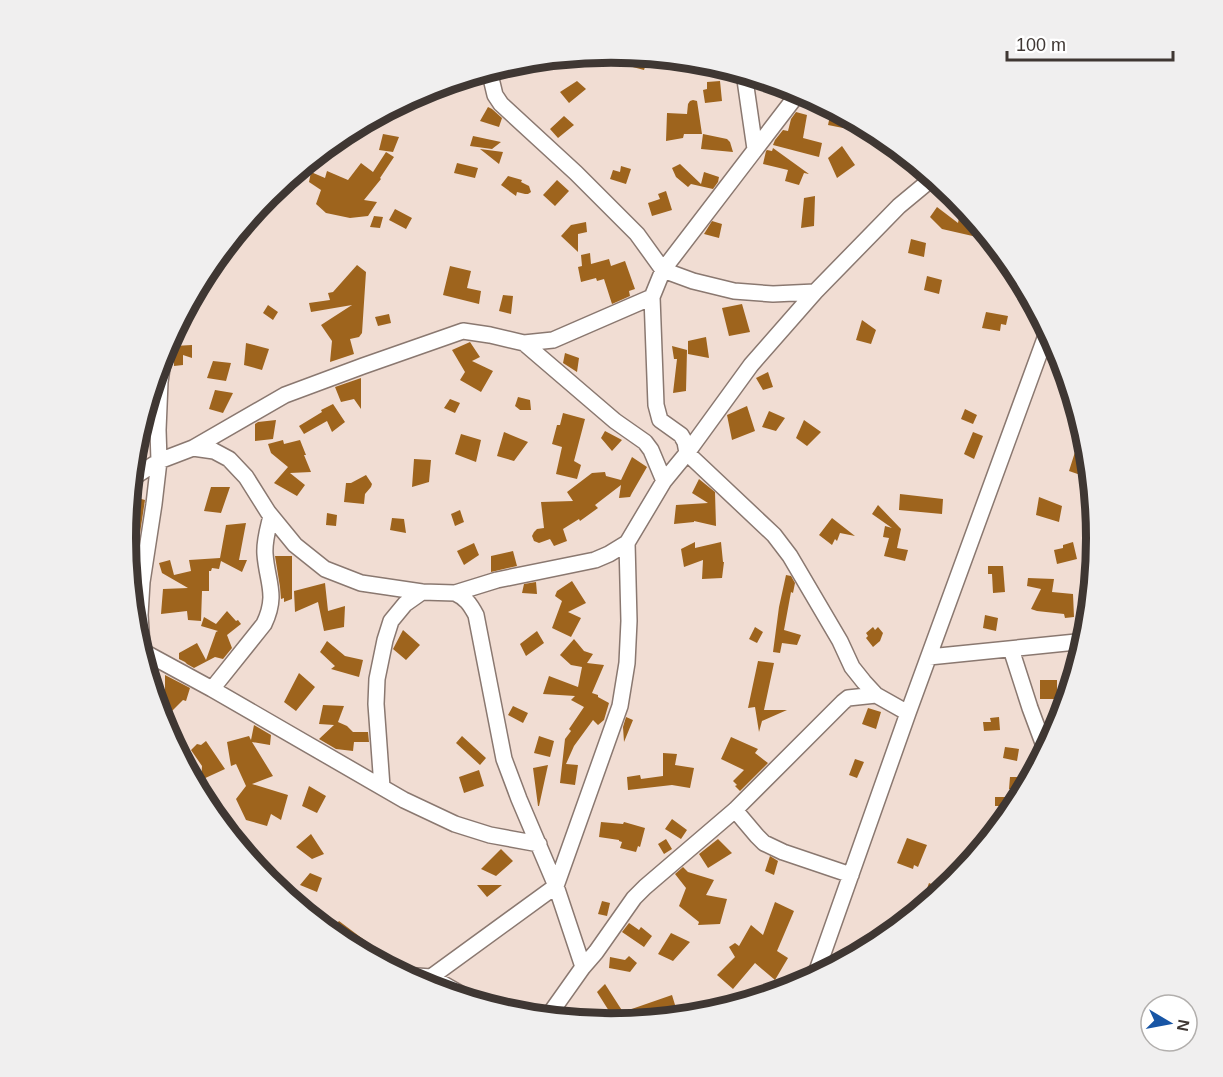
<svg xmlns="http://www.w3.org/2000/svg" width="1223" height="1077" font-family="Helvetica,sans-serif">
<rect width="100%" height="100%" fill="#f1ddd3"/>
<!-- building -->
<path fill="#9e641d" d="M632,57L647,61L644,70L629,66Z
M754,76L768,81L767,89L756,86Z
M577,81L586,89L569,103L560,92Z
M720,81L722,101L705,103L703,90L707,89V82Z
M693,100L697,101L702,134H684L683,138L666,141L667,113L687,114L688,104L690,101Z
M488,107L492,109L502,118L499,127L480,121Z
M831,111L846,115L843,128L828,125Z
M796,112L807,115L803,138L822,143L819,157L773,145L775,140L783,130L788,131L791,119Z
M564,116L574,125L558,138L550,129Z
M383,134L399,137L393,152L379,150Z
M703,134L727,139L730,142L733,152L701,149Z
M473,136L501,142L492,149L470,146Z
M842,146L855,165L837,178L828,158Z
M773,148L809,174L804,173L799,185L785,181L788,170L763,164L766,151L767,150L772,151Z
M480,149L503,152L499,164Z
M386,152L394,157L380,178L381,179L364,200L377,202L368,216L350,218L326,213L316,204L321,190L309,182L311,172L325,178L327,171L348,180L361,163L373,172Z
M457,163L478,168L475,178L454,173Z
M680,164L701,184L704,172L719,177L718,182L713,189L691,184L688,187L676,177L672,168Z
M621,166L631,169L626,184L610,179L613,170L620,172Z
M508,176L522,180L521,182L529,186L531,192L528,194H525L517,192L516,196L501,185Z
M557,180L569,191L555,206L543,195Z
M666,191L672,210L652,216L648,203L660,199L658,194Z
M815,196L814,226L801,228L804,198Z
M937,207L958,223L959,218L974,222L972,233L977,237L942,229L930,217Z
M395,209L412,218L406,229L389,220Z
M374,216L383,217L380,228L370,227Z
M712,221L722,224L719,238L704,234Z
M586,222L587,232L578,234V252L561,236L571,225Z
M911,239L926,243L924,257L908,253Z
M590,253L591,264L609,259L611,266L625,261L635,289L629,291L630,296L612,304L604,279L597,281L596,278L581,282L578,267L582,266L581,255Z
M357,265L366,272L362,333L359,337L350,339L354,354L330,362L332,341L321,325L352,305L311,312L309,303L330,300L328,293L333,292Z
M450,266L471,271L467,288L481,291L479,304L443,295Z
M927,276L942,280L939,294L924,290Z
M503,295L513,296L511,314L499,311Z
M742,304L750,332L729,336L722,308Z
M268,305L278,312L273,320L263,313Z
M986,312L1008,316L1006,325L1001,324L1000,331L982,328Z
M389,314L391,323L378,326L375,317Z
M862,320L876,330L871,344L856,340Z
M706,337L709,358L688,354V341Z
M470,342L480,357L472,361L493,371L481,392L460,380L465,372L452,350Z
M246,343L269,349L262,370L244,365Z
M192,345V358L183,355V365L174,366V346Z
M672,346L687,350L686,391L673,393L677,359H674Z
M565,353L579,358L577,372L563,363Z
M213,361L231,363L226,381L207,378Z
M768,372L773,387L763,390L756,378Z
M361,378V409L354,399L341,402L335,387Z
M215,390L233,393L223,413L209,409Z
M518,397L530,400L531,410H520L515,406Z
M450,399L460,403L455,413L444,408Z
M333,404L345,422L332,432L327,421L304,434L299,426L322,412L321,410Z
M747,406L755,431L732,440L727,415Z
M965,409L977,415L973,424L961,419Z
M769,411L785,418L776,431L762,427Z
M563,413L585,419L574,461L581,465L577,479L556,474L562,447L552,444L557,425H560Z
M276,420L273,439L255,441V424L258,422Z
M804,420L821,432L807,446L796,438Z
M605,431L622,440L612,451L601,438Z
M504,432L528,442L514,461L497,456Z
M973,432L983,436L974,459L964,454Z
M461,434L481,440L476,462L455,454Z
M283,440L284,444L300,440L306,455H304L311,472L290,473L305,485L297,496L274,483L288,467L271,453L268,444Z
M1075,452L1090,458L1092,479L1069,471Z
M632,457L647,467L632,493L630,497L619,498L621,485L595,505L598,508L580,521L579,519L563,529L567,541L554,546L550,539L539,543L534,541L532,536L534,532L537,529L544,528L541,502L573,501L567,492L592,473L605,472L606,476L621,480Z
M414,459L431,460L429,482L412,487Z
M366,475L372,484L371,487L365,494L364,504L344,502L346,483H351Z
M699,479L715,492L716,526L694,521V522L674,524L676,505L708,503L692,493Z
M211,487H230L221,513L204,511Z
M900,494L943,499L942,514L899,510Z
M130,496L145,500L140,533L126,529Z
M1039,497L1062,506L1059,522L1036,515Z
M878,505L901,529L897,548L908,550L905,561L884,556L889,538L883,537L885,526L892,528L872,514Z
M460,510L464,522L455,526L451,514Z
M327,513L337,515L336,526L326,525Z
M392,518L404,519L406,533L390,530Z
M832,518L855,536L840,533L837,541L835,539L832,545L819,535Z
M246,523L239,560H247L242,572L221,561L219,569L212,568L211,571H209V591H202L201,621L188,620L187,611L161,614L163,589L188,588L162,573L159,563L170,560L174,575L191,571L189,560L220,558L226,525Z
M695,542V548L721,542L723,562H724L722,578L702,579L703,560L684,567L681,549Z
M1073,542L1077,559L1057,564L1054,550L1063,548V545Z
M474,543L479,555L464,565L457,551Z
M513,551L517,566L491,572V556Z
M275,556H292V599L284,602V598L281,599L280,587Z
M988,566H1003L1005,592L993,593L992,574H988Z
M786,575L791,576L795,583L793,593L791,592L784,630L801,635L797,645L782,643L780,653L773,652L779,607Z
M1028,578L1054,579L1052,592L1073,594L1074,617L1065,618L1064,614L1037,611L1031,609L1041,589L1027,586Z
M572,581L586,603L568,612L581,618L571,637L552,628L562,601L555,596L557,591Z
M536,582L537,594L522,593L524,584Z
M325,583L328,611L345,606L344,627L324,631L318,602L295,612L294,591Z
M227,611L236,621L238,620L241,624L227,635L232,648L223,659L215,657L194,668L187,664L185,662L179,659V653L197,643L206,660L216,632L218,631L201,626L204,617L216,624Z
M985,615L998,618L996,631L983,628Z
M755,627L763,632L757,643L749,639Z
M873,627L875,630L878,627L883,633L880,641L873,647L866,638L868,636L866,633Z
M403,630L420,645L406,660L393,649Z
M537,631L544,643L526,656L520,644Z
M574,639L584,651L593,654L587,663L604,665L592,693L598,695V697L609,703L604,720L598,725L593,720L574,746L566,764L578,765L575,785L560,783L565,739L571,731L569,729L584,707L571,700L575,696L543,694L549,676L578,687L582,667L571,665L560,655Z
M327,641L345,656L363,660L359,677L331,669L335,666L320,652Z
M758,661L774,663L764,710H787L762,721L759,732L755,707L748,708Z
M299,673L315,687L296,711L284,702Z
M165,675L190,688L186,701L183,700L162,721L155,700L157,695L165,692Z
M1040,680H1057V699H1040Z
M323,705L344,706L338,722L347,726L353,732H368L369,742H354L353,751L336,749L319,739L334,725L319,724Z
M513,706L528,713L523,723L508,715Z
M868,708L881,712L876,729L862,724Z
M626,717L633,720L624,742L623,727Z
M999,717L1000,730L984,731L983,722H991L990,718Z
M254,725L271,735L270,745L252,742L273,776L252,784L288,795L281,820L271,814L267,826L246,820L236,799L246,786L236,764L231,766L227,742L249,736L251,740Z
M182,736L184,764L169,737Z
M462,736L486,758L480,765L456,743Z
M539,736L554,741L550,757L534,753Z
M731,737L758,749L755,753L768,763L740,791L735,786L737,785L733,781L744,770L721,759Z
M206,741L225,769L201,780L202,766L191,750L197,744L201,745Z
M1005,747L1019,749L1017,761L1003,758Z
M663,753L677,754L675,765L694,768L690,788L672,785L628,790L627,777L640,775L641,779L663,776Z
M855,759L864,762L857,778L849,775Z
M548,765L539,806H538L533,768Z
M479,770L484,786L464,793L459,777Z
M1010,777H1023L1022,790L1009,789Z
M309,786L326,796L317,813L302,806Z
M995,797H1011V806H995Z
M672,819L687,830L681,839L665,829Z
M601,822L623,824L624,822L645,828L640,847L638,846L636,852L620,848L622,842L619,841V840L599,837Z
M311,834L324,854L312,859L296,847Z
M907,838L927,845L918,867L914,865L913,869L897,863Z
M666,839L672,849L664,854L658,844Z
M718,839L732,853L708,868L699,854Z
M501,849L513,861L496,876L481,869Z
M770,856L778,861L774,875L765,871Z
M683,867L688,872L714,880L706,895L727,899L720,924L698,925L699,922L679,906L686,888L675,874Z
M310,873L322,878L317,892L300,885Z
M929,883L945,890L936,898L925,894Z
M477,885H502L487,897Z
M602,901L610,903L607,916L598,914Z
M775,902L794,911L777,951L788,958L775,980L755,963L733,989L717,975L735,957L729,947L735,943L739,946L751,925L763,935Z
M339,921L371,945L363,954L341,942L329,932Z
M629,923L639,930L641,927L652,936L644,947L622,932Z
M671,933L690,942L673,961L658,954Z
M629,956L637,963L630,972L609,968L610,957L625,960Z
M605,984L623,1012L672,995L679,1018L620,1024L609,1011L597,992Z"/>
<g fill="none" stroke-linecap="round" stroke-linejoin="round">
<!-- minor casing -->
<g stroke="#8a7870" stroke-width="18">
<path id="minor" d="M489,70L495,95L501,104L576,173L637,234L663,270L693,281L734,291L773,294L815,292
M744,73L755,149
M800,91L663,270L652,297L656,405L660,420L681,435L685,442L687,453L774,535L790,556L840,641L852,667L864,682L876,695L908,713
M206,271L285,180
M524,343L615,421L645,442L651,450L664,481
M143,417L158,387
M193,448L214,451L229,459L246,477L268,512L295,545L325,569L361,583L422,592L455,593L497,580L595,560L609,554L627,543L664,481L687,453L751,365L815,292L899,206L934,177
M131,479L159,461L193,448L285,395L363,366L463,331L490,335L524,343L553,340L652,297
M455,593C466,598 470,604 476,615L504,759L519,799L556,886L583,967
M1011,649L1030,708L1046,751
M144,652L212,689L404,800L455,824L490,835L539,844
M929,657L1086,641
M143,661L140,615L142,582L154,504L159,461L158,430L160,382L165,348
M212,689L264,624C278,595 267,582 265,554C264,541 268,529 271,516
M382,787L376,704L377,679L385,640L391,621L405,604L422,592
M735,810L757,836L764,843L783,852L851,875
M403,975L431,977L556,886L620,706L627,663L629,621L627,543
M814,979L908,713L1048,330
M425,984L431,977L475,1002
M546,1018L549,1015L583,967L596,952L634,898L645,887L735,810L843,702L848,698L876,695"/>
</g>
<!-- minor -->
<use href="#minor" stroke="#fff" stroke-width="15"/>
</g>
<!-- crop -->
<path d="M0 0H1223V1077H0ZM136 538a475 475 0 1 1 950 0a475 475 0 1 1-950 0Z" fill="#f0efef" fill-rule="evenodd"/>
<path fill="none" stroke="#3f3733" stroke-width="8" d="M136 538a475 475 0 1 1 950 0a475 475 0 1 1-950 0Z"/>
<!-- north arrow -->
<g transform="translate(1169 1023) rotate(100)"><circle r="28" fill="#ffffff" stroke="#b2afad" stroke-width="1.5"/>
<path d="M0-4.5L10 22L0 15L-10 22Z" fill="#1755a5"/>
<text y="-9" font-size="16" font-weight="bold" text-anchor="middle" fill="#3f3733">N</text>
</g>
<!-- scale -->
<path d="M1007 51v9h166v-9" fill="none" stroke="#3f3733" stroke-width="3"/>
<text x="1016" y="51" font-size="18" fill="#3f3733" stroke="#ffffff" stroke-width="4.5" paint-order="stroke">100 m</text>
</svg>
